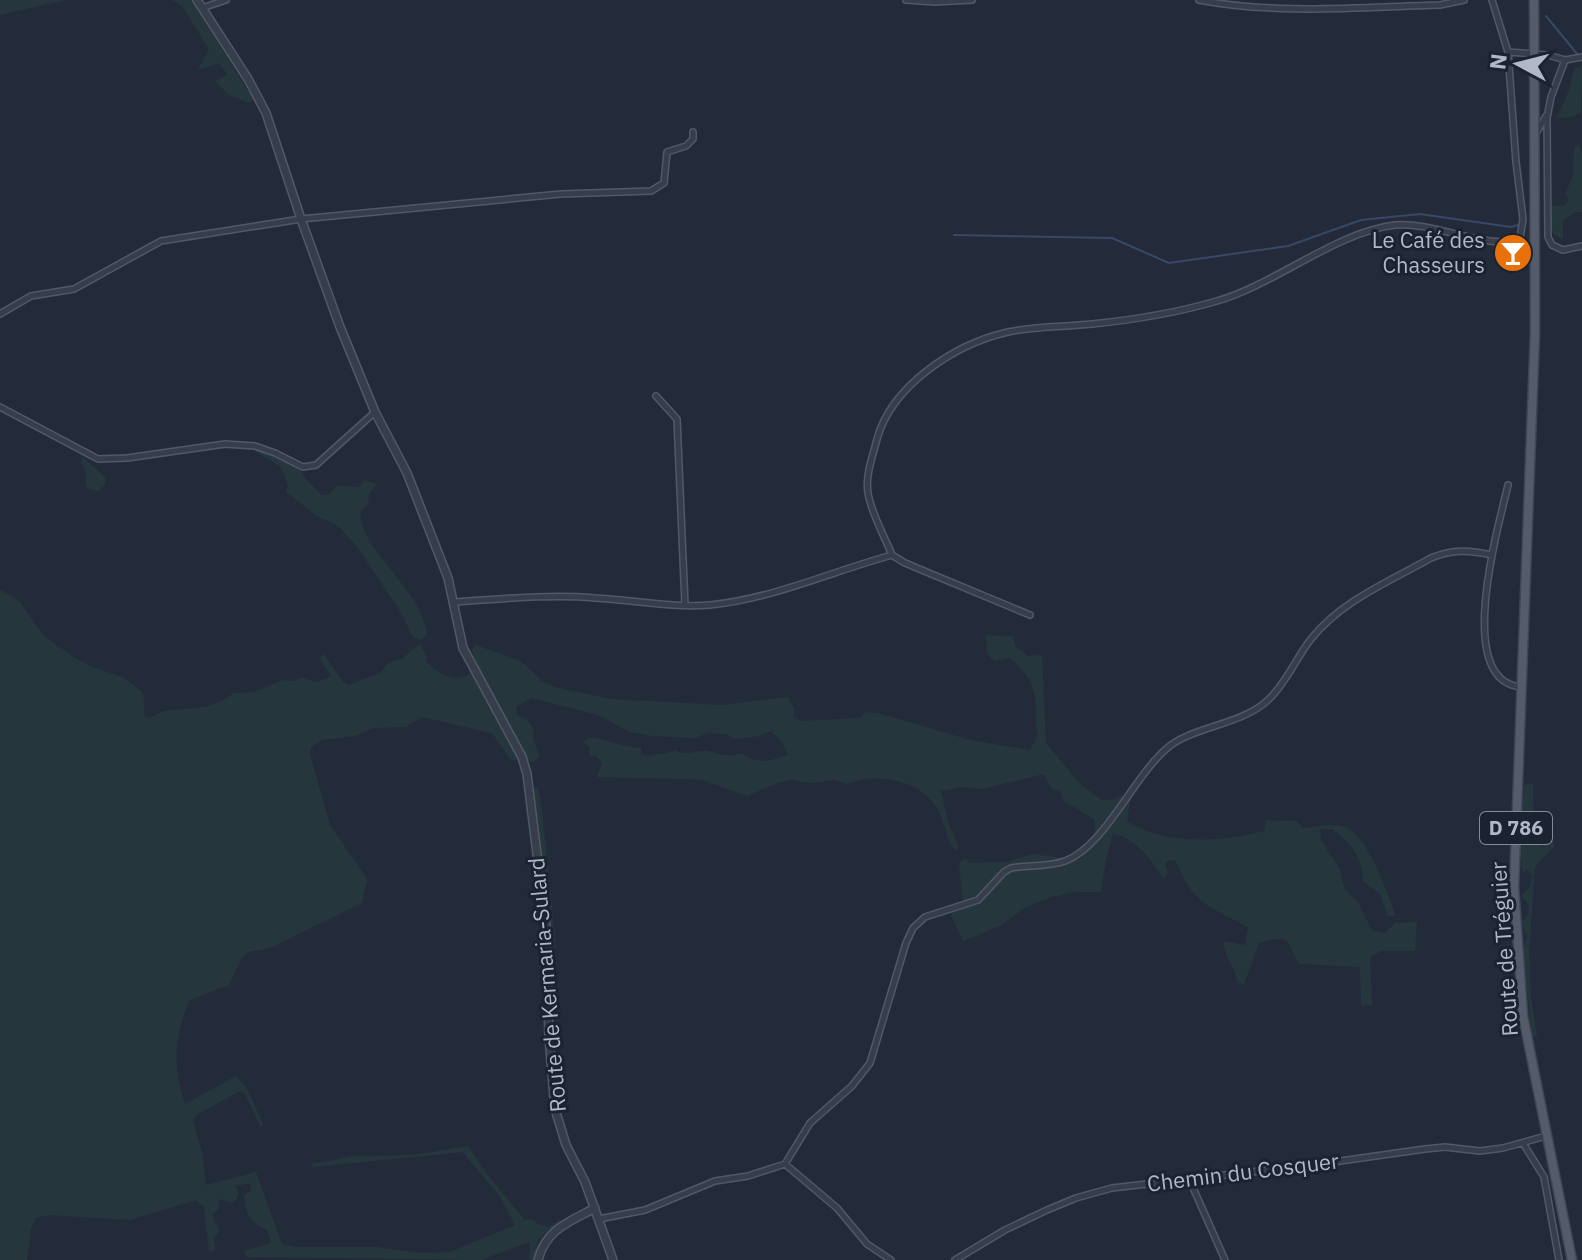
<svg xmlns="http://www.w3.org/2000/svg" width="1582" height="1260" font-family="'IBM Plex Sans',sans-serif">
<rect width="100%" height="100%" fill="#232b3b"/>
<!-- green -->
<path fill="#25373c" d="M0,0H66L0,15Z
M171,0H191L253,99L249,103L229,95L215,81L228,75L219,63L198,70L209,49L182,6Z
M1582,65L1581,112L1573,117L1557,118L1569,90L1574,69Z
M1579,144L1582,154V212H1575L1563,221V239L1554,235C1551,226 1547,216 1552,206L1565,205L1569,199L1565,195L1573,175L1574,148Z
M259,450L301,469L304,477L322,495H328L337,486L359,487L365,480L377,484L369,494L368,504L361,510C355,545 424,591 427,635L421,640L413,637L400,611L356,545L338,526L317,516L286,492L288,485L281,467L255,451Z
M83,457L106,478L104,486L98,491L91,490L86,486V471L81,462Z
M0,589L19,601L44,636L75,658L95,668L123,677L143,693L145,717L149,718L163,711L205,707L220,702L234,693L254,692L283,680L294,681L301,678L317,682L331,676L320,659L324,654L343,682L349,685L379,673L389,663L403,658L419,644L427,656L426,661C443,678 459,685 477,668L472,649L476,645L521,661L542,681L555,687L611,699L721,705L788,697L794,708L793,717L801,721L860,718L865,712L878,713L970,740L1030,750L1038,735C1035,726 1036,719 1036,709C1036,686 1027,673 1010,658L994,661L987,653L986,635L1012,636L1016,647L1028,656L1042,655L1046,743L1079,783L1101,800H1113L1120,796L1131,797L1127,821C1165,846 1221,842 1264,831L1266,820L1297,821L1303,828C1315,827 1330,823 1342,826C1368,832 1387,893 1396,916H1388L1380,894L1363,881C1363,859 1350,841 1332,829L1320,830L1321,840L1340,870L1345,890L1358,902L1372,931L1385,933L1395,923L1417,922L1415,951H1381L1370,957L1372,1005L1361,1006L1360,967L1300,964C1284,943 1294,933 1259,943L1244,984L1238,983C1235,967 1224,956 1223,941L1245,945L1248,927C1207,905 1195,906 1175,860L1165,862L1168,873L1163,878C1149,856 1139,842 1113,833L1106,859L1101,892H1075L1051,897L1026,907L1000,926L963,941L951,916L953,907L963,902L959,863L966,858L970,863L1006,862L1032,854L1076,860C1089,848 1095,839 1095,820L1064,801L1060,792L1051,788L1044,774L982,789L964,787L941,791L948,823L959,847L955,851C946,838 945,824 938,810C922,780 876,771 847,784L835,780L811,783L791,780L777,783L747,796L705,781L688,779L597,777L602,762L595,756H589L590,747L583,742L590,737C608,740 623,747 641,748V754L647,756C657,752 666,756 675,750C687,757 696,749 708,751C722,754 727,758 742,753C757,765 771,761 788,755L782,742L771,731L759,736L736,739L726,734L708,733L696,738L652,736L630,732L598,715L531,698L516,707L517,715L526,719L534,729L533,738L539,756L534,762L511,760L492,733L422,717L406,727L373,728L355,736L321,740L311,748L310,754L330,825L367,879L362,903L270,948L248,952L242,957L229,985L190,1000C174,1034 172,1068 185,1104L236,1076L247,1089L264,1126H260L245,1094L240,1091L198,1114L193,1120L202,1152L206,1185L256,1172L282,1244L295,1247H377L418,1253L450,1252L515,1225L500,1197L463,1152L313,1167L310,1164L355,1156L413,1155L468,1146L490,1178L525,1220H534L537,1224L549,1227L560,1219L561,1221L538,1239L534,1260H529L530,1242L481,1260L246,1257L245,1251L271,1243L267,1230C251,1223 245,1214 244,1196L251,1190L250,1183L236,1186L239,1194L234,1203L218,1199L219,1209L212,1215L219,1231L214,1238L215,1250L209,1252L204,1207L196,1200L130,1220L49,1215L36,1218L31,1229L27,1260H0Z
M1533,784L1534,831L1541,847L1553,840L1554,847L1535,867L1529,953L1531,998L1537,1036H1532L1523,952L1527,938L1522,922L1529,913L1528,904L1521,896L1530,887L1532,875L1527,870L1523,873L1520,855L1524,785Z
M532,788H538L542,810L556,947L552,949Z"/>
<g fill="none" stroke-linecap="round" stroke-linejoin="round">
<!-- stream -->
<path stroke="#384864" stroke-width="2" d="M1546,16L1578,55
M954,235L1112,238L1169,263L1288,246L1361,220L1420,214L1511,227L1518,225"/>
<!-- minor casing -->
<g stroke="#525866" stroke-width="8">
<path id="minor" d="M906,0L935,2L972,0
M1199,0C1278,15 1361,7 1440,5L1464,0
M1492,0L1508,52L1548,55L1565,60L1582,57
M202,8L226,0
M1565,60L1551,97L1547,118L1548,237L1552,245L1563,250L1582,246
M1535,135L1546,116
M0,314L31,296L74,289L161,241L301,219L561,194L651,191L664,183L667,152L686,146L693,139V132
M656,396L677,419L685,605
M0,407L98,459L127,458L225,444L255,446L275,453L303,467L316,465L375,412
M1508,485C1499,525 1453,681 1521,687
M892,555L905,563L1030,615
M455,602C501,599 549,594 595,598C633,600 672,608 710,605C772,599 833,571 892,555C884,535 871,513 868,493C865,475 873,456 877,439C892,385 955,344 1008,332C1036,326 1063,327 1092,324C1132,320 1179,312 1217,301C1276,284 1336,232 1395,225C1433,221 1489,251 1520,239L1523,219L1516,162L1508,52
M1523,1143L1544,1177L1559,1260
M785,1164L837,1208L867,1244L891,1260
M1190,1181L1225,1260
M599,1219L645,1210L715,1181L748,1176L785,1164L810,1123L852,1086L870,1063L906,943L913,928L925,917L978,900L1004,872L1011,868C1028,865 1049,867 1065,861C1106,846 1135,772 1171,745C1197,726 1244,724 1269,699C1287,682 1296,658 1311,639C1341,601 1390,581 1431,558C1453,549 1469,550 1492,555
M955,1260L1005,1230L1047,1210L1076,1198L1112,1188L1312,1165L1425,1149L1445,1147L1480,1151L1503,1148L1546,1136"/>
</g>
<!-- tertiary casing -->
<g stroke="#525866" stroke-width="10">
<path id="tertiary" d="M197,0L248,79L266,113L301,219L340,327L375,412L407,473L448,578L463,648L522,757L527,774L546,926L549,1037L555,1109L566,1145L585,1182L613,1260
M538,1260C546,1229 569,1222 595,1208"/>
</g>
<!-- primary casing -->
<g stroke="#404754" stroke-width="11">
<path id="primary" d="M1534,0L1535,332L1514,887L1523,1016L1572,1260"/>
</g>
<!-- minor -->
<use href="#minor" stroke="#373e4b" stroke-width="5"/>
<!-- tertiary -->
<use href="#tertiary" stroke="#373e4b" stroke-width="7"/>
<!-- primary -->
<use href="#primary" stroke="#545c6b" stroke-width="8"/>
</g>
<!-- icons -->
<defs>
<g id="bar-disc" transform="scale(2)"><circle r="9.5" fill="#e8710a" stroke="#1c2330"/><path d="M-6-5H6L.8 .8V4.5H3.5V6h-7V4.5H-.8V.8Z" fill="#fff"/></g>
</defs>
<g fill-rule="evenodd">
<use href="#bar-disc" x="1513" y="253"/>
</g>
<g text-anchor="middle" stroke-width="6" stroke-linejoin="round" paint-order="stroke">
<!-- shield labels -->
<rect fill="#1c2330" stroke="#858b9a" stroke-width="2" x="1480" y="812" width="72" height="32" rx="6"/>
<g font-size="20" font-weight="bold" fill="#b2b8c7">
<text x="1516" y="835">D 786</text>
</g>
<!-- poi labels -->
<g font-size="22" fill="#b2b8c7" stroke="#1c2330" text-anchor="end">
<text x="1485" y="248">Le Café des<tspan x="1485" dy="25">Chasseurs</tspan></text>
</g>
<!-- street labels -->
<g font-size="22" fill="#b2b8c7" stroke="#1c2330">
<text transform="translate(1504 949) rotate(-94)" y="8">Route de Tréguier</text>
<text transform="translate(547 985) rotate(-95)" y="8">Route de Kermaria-Sulard</text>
<text transform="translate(1243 1172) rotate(-7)" y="8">Chemin du Cosquer</text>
</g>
</g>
<!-- north arrow -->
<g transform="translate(1518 64) rotate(277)" stroke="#1c2330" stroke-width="6" paint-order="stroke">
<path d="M0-6L14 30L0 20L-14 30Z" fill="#b2b8c7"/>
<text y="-12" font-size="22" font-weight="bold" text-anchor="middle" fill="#b2b8c7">N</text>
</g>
</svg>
